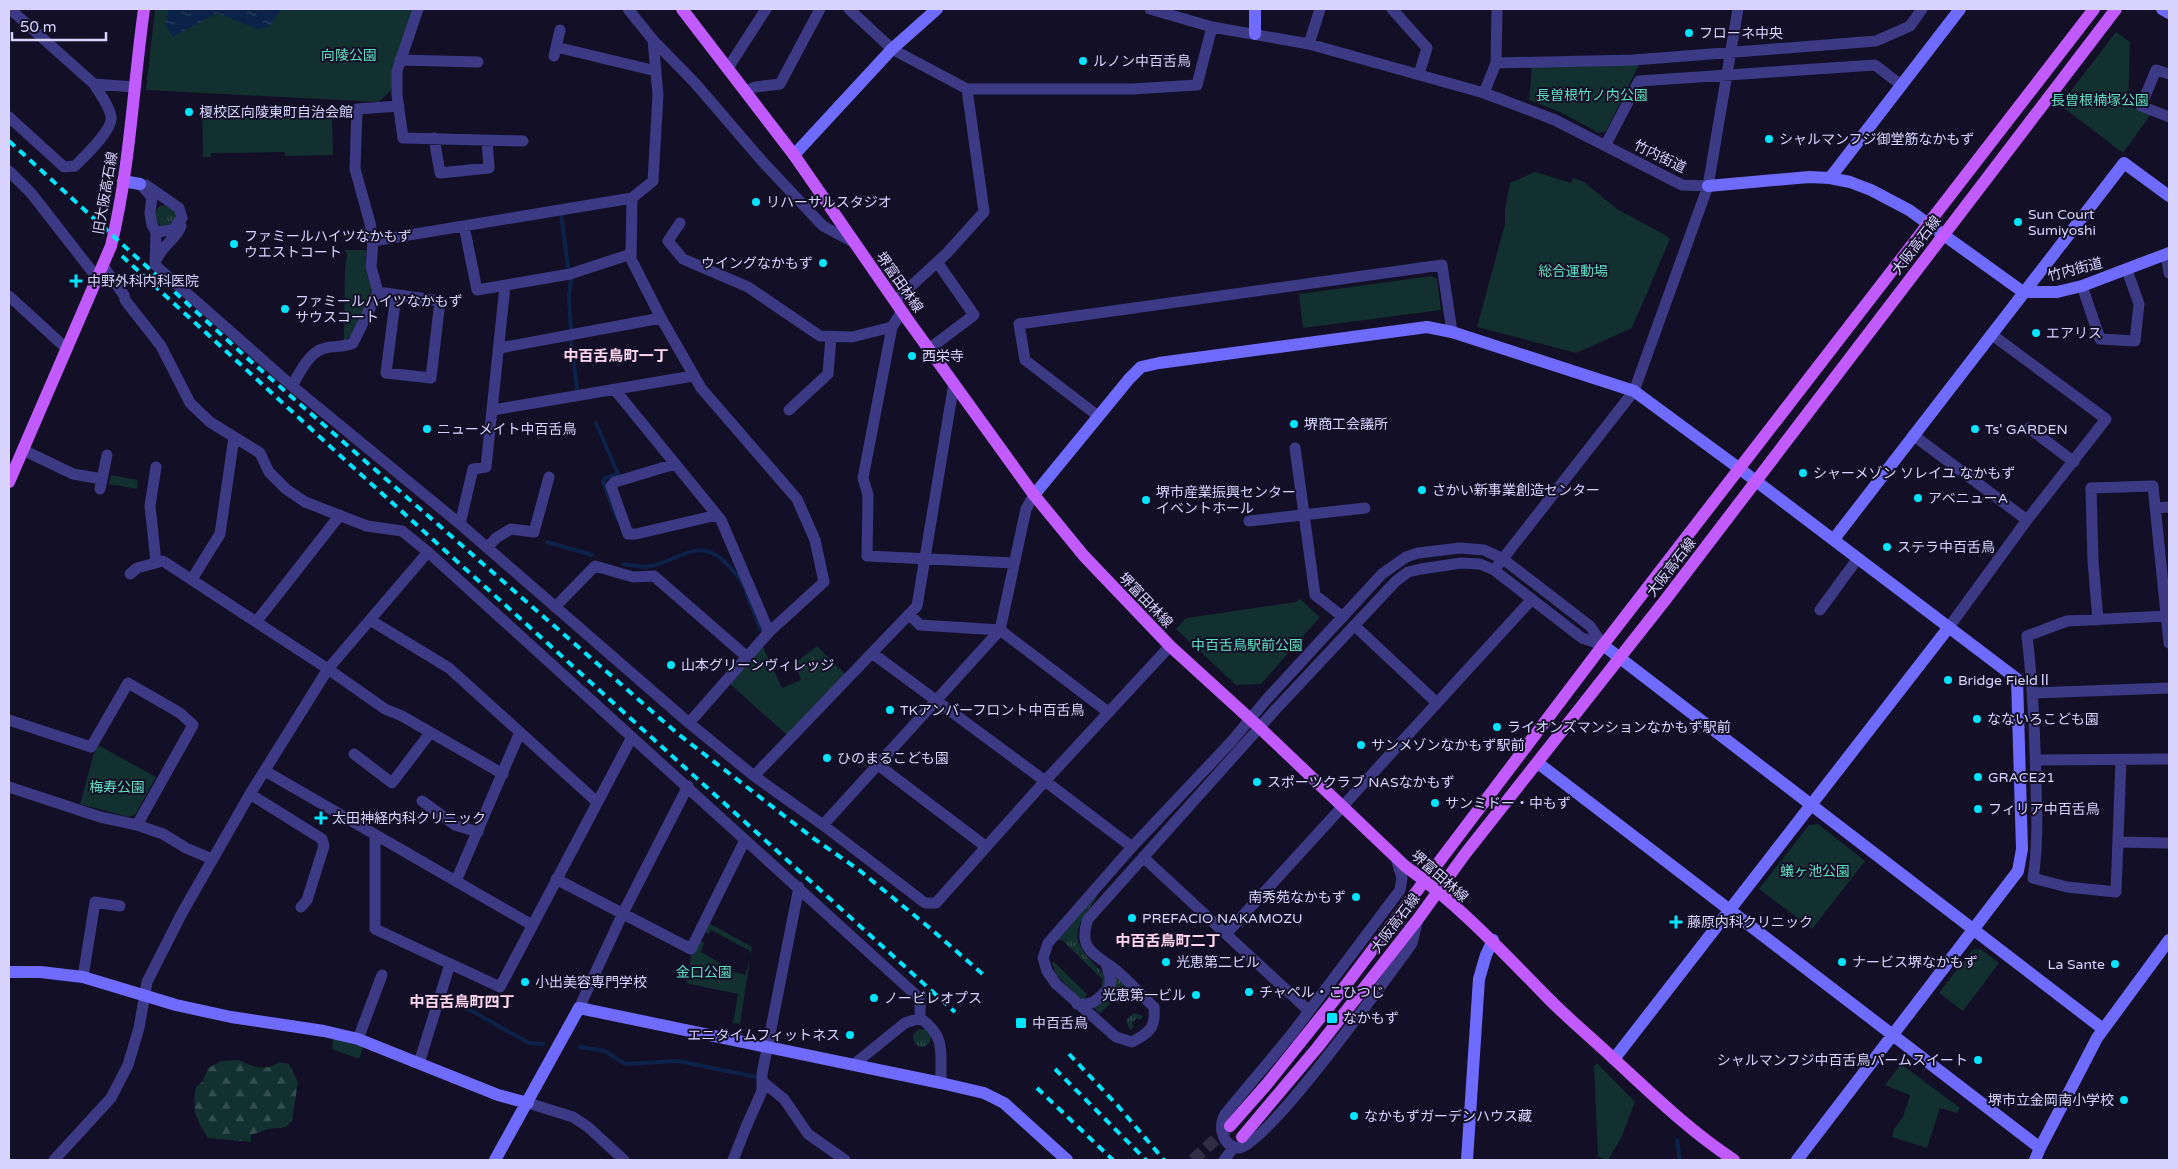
<svg xmlns="http://www.w3.org/2000/svg" width="2178" height="1169" font-family="'Varela Round','Noto Sans JP',sans-serif">
<defs>
<pattern id="grass-tufts" width="24" height="20" patternUnits="userSpaceOnUse" patternTransform="scale(1.25)"><rect width="24" height="20" fill="#12302f"/><path d="M3 7l-1-3M5 7V3M7 7l1-3M15 17l-1-3M17 17v-4M19 17l1-3" fill="none" stroke="#344d4e"/></pattern>
<pattern id="forest-firs" width="22" height="20" patternUnits="userSpaceOnUse" patternTransform="scale(1.25)"><rect width="22" height="20" fill="#12302f"/><path d="M5 1l3.5 6h-7zM16 11l3.5 6h-7z" fill="#344d4e"/></pattern>
<pattern id="water-ripples" width="26" height="14" patternUnits="userSpaceOnUse" patternTransform="scale(1.25)"><rect width="26" height="14" fill="#0c2248"/><path d="M2 4q2-2 4 0t4 0M15 11q2-2 4 0t4 0" fill="none" stroke="#2f4163"/></pattern>
</defs>
<rect width="100%" height="100%" fill="#130f26"/>
<!-- grass -->
<path fill="url(#grass-tufts)" d="M155 216a11 11 0 1 1 22 0a11 11 0 1 1-22 0Z
M1095,896L1097,898C1066,936 1074,945 1106,976L1105,986L1102,987V979L1062,940H1057Z
M1054,962L1087,994L1084,1000L1079,999L1056,974L1052,963Z
M1115,976L1126,986L1100,1014L1094,1008Z
M1134,1013L1143,1016L1140,1020L1137,1018L1132,1023L1134,1027L1130,1030L1126,1020Z
M913 1038a9 9 0 1 1 18 0a9 9 0 1 1-18 0Z"/>
<!-- forest -->
<path fill="url(#forest-firs)" d="M239,1060C253,1067 266,1072 280,1062L289,1064L298,1082L292,1121L286,1127L269,1129L251,1135V1142L208,1138C195,1117 192,1112 196,1087L203,1081L208,1068L221,1061Z"/>
<!-- park -->
<path fill="#12302f" d="M155,9H414L393,88L379,102L146,90Z
M2116,32L2130,42L2128,106L2151,114L2123,153L2060,105Z
M1639,65L1606,131L1599,133L1560,112L1529,100L1532,66Z
M202,104H236L237,113H251L252,110L298,109L299,118H332L333,155L285,156V152L211,153V157H203Z
M1535,172L1571,183L1573,178L1584,182L1617,209L1665,235L1670,239L1632,328L1576,353L1477,327L1505,224V210L1510,183Z
M345,250H366L365,269L372,289C366,306 361,331 344,341L345,268L347,255Z
M1432,276L1437,279L1441,310L1303,328L1299,294Z
M111,475L138,480L137,489L109,484Z
M1300,599L1320,617L1261,684L1236,685L1176,629L1186,618L1296,602Z
M817,646L845,674L787,735L730,684L763,647L782,688L801,680L795,663Z
M98,745L156,777L135,815L128,817L80,804L94,753Z
M1818,824L1865,861L1812,929L1759,889L1809,825Z
M709,923L752,947L740,1024L733,1023L738,994L686,983L691,957L700,940L704,943L701,952L735,972L745,975L751,956L750,951L711,930L709,934L704,932Z
M1981,949L1999,963L1963,1011L1939,993L1972,950Z
M333,1038L363,1047L359,1059L332,1049Z
M1597,1063L1635,1102L1621,1138L1608,1160H1604L1598,1156L1594,1066Z
M1901,1064L1960,1108L1957,1113L1940,1108L1927,1148L1892,1137L1894,1129L1903,1117L1910,1095L1885,1085Z"/>
<!-- water -->
<path fill="url(#water-ripples)" d="M169,9H281L269,27L257,29L217,13L173,37L165,25Z"/>
<g fill="none" stroke-linecap="round" stroke-linejoin="round">
<!-- stream -->
<path stroke="#0c2248" stroke-width="4" d="M561,214L568,267
M571,280L569,296L571,330
M571,341L577,389
M596,423L618,474L605,478L603,482L617,519
M547,542L592,555
M623,564C631,565 639,567 646,567C676,564 697,534 725,562C732,569 739,576 744,586
M746,592L761,630
M443,1000L470,1010L529,1043L543,1044
M580,1047L605,1051L625,1064L678,1061L761,1078
M1677,1140L1680,1160"/>
<!-- primary-tunnel -->
<path stroke="#312d47" stroke-width="12" stroke-dasharray="12 6" stroke-linecap="butt" d="M1193,1160L1230,1126"/>
<!-- street -->
<path stroke="#3d3a85" stroke-width="11" d="M10,9L94,84L134,87
M418,9L397,71V95L403,138L523,141
M628,9L653,40L695,83L762,161L823,226L855,243
M849,9L892,49L967,89H1132L1197,85L1212,27
M1150,9L1212,27L1309,44L1484,93L1555,120L1682,185L1708,186
M1392,9L1427,48L1419,74
M1309,44L1320,9
M556,47L656,71
M554,56L560,30
M400,60L478,62
M1496,63L1634,60L1876,41L1910,26L1922,9
M728,68L766,9
M2169,74L2156,70L2141,106L2169,117
M746,91L755,87L780,84L820,9
M1484,93L1496,63L1497,9
M9,117L64,167L75,166C85,156 114,129 111,116C109,105 100,94 94,84
M434,138L440,173L489,168L487,140
M1605,146L1639,81L1875,65L1901,85
M9,171L31,193L98,279
M140,184L152,197L150,213L152,225L156,232L155,265L292,386L460,524L689,723L754,776L823,825L925,903H936L1045,781L1132,847
M146,185L179,208L182,218L173,230L156,232
M632,198L631,259L661,318L701,388L797,499L815,540L824,582L769,632L689,723
M680,223L668,241L683,259L748,287L820,336L852,337L892,327
M464,226L477,290L570,274L631,254
M373,241L632,198L653,181L658,95L653,40
M2166,254L2169,273
M157,259C162,245 177,239 181,226
M103,266L124,295L125,300L161,346L190,403L210,422L260,453L269,472L286,489L305,502L367,526L402,531L428,552L917,996L920,1002V1018
M2082,286L2100,339L2135,341L2139,304L2127,270
M378,292L440,301L431,378L386,373L396,295
M9,296L67,349
M895,301L947,253L984,212L967,89
M902,311L892,327L863,478L868,495L867,556L1013,563
M500,348L661,318
M929,349L974,315L937,262
M292,386C299,374 308,354 322,349C332,345 343,348 353,343L378,292L371,267L373,241L370,223L355,169L357,109L399,106
M615,390L721,520L769,632
M493,410L693,376
M789,410L828,374L831,337
M1098,416L1025,360L1019,324L1442,265L1452,332
M2029,428L2074,462
M1913,435L2027,520
M1295,448L1315,595L1343,617
M23,450L73,474L102,479
M675,464L615,482L611,486L628,534H636L717,515
M156,467L150,506L156,562
M100,489L107,455
M2155,508L2169,507
M1249,521L1365,508
M460,524L473,469L486,467L505,286
M487,548L496,538L511,529L534,532L549,477
M1460,548L1484,550L1503,559L1590,626L1603,645L1582,638L1494,570L1480,564L1461,563L1421,569L1408,572L1396,581L1276,709L1088,919C1077,951 1096,954 1117,971C1130,982 1142,996 1154,1007C1156,1028 1149,1033 1132,1042L1116,1037L1056,984L1047,971L1043,958L1048,943L1132,847L1231,742L1266,700L1382,574L1406,557L1418,553Z
M1498,565L1634,391L1708,186L1738,9
M130,574L137,568L163,561L328,669L385,709L402,716L503,774
M192,579L220,534L234,437
M555,607L595,566L633,577L654,576L747,657
M1820,610L1858,558
M909,614L920,625L1000,630L1108,712
M370,620L449,668L597,802
M2098,620L2093,561L2091,488L2153,486L2169,643
M256,622L340,515
M1355,626L1437,703
M1949,627L2027,520L2106,419L1991,334
M872,653L1045,781L1170,646
M2033,693L2169,688
M9,720L91,747L128,683L180,713L193,725L137,825
M354,754L392,783L430,733
M2036,760L2169,759
M2121,760L2116,892L2067,887L2033,878C2038,847 2037,817 2036,786C2035,736 2033,686 2027,636L2067,621L2166,616
M877,764L985,846
M265,771L532,925
M754,776L917,606L954,383
M9,787L100,817L137,825L163,834L186,848L212,859
M250,794L322,839L324,846L307,900L301,907
M422,801L455,825L478,832
M823,825L1000,630L1026,509L1034,495
M375,835V929L500,987L632,737
M2118,842L2169,843
M1143,857L1309,1011
M1396,858L1402,878L1400,890L1291,1035L1225,1114C1218,1127 1222,1146 1239,1148C1268,1143 1379,988 1403,956L1412,943L1418,919
M556,879L691,949L745,840
M456,881L520,732
M1226,934L1532,599
M83,977L95,902L120,906
M1077,1004C1095,1006 1098,998 1110,987V976L1106,964
M579,1008L622,915L688,786
M358,1039L382,975
M419,1063L450,964
M853,1065L905,1023L920,1018C947,1037 940,1053 941,1083
M763,1082L784,1099L808,1134L845,1160
M528,1103L573,1117L588,1127L624,1160
M54,1160L111,1098L128,1065L139,1028L147,982L182,913L250,794L328,669L428,552
M733,1160L746,1127L762,1091V1074L799,887
M1224,1160L1234,1147"/>
<!-- secondary -->
<path stroke="#6f6bff" stroke-width="12" d="M2162,9L2169,13
M1255,34V9
M794,155L892,49L937,9
M1830,178L1960,9
M123,181L140,184
M1708,186L1809,177L1830,178L1850,182L1871,190L1909,210L2023,292H2057L2082,286L2169,253
M1034,495L1129,379L1141,367L1159,363L1427,327L1452,332L1634,391L1740,469L2017,679L2022,849L2018,871L1797,1160
M1834,539L2124,163L2169,196
M1603,645L2103,1029
M1538,763L2040,1148
M9,972H40L83,977L176,1005L231,1017L324,1031L358,1039L498,1095L528,1103
M1614,1059L1949,627
M495,1160L579,1008L941,1083L984,1093L1004,1103L1067,1160
M1467,1160L1479,979L1486,955L1493,940
M2035,1160L2040,1148L2097,1038L2169,940"/>
<!-- primary -->
<path stroke="#c25bff" stroke-width="12" d="M682,9L794,155L910,323L1034,495L1084,556L1170,646L1260,728L1405,866C1457,903 1501,950 1545,995C1567,1018 1592,1038 1615,1060C1653,1095 1691,1132 1734,1160
M9,482L111,246C130,168 133,88 144,9
M1230,1126L1267,1084L1336,998L1603,645L2094,9
M1242,1137L1317,1048L1418,919L1465,854L1666,599L2116,9"/>
<!-- rail -->
<path stroke="#00e5ff" stroke-width="4" stroke-dasharray="8 6" stroke-linecap="butt" d="M9,141L246,357L678,734L813,838L859,870L931,929L987,978
M122,256L345,460L955,1012
M1069,1054L1118,1106L1164,1160
M1055,1069L1146,1160
M1037,1088L1113,1160"/>
</g>
<!-- markers -->
<g fill="#00e5ff" stroke="#130f26" stroke-width="2">
<circle cx="1689" cy="33" r="5"/>
<circle cx="1083" cy="61" r="5"/>
<circle cx="189" cy="112" r="5"/>
<circle cx="1769" cy="139" r="5"/>
<circle cx="756" cy="202" r="5"/>
<circle cx="2018" cy="222" r="5"/>
<circle cx="234" cy="244" r="5"/>
<circle cx="823" cy="263" r="5"/>
<path d="M73.5 273.5h5v5h5v5h-5v5h-5v-5h-5v-5h5z"/>
<circle cx="285" cy="309" r="5"/>
<circle cx="2036" cy="333" r="5"/>
<circle cx="912" cy="356" r="5"/>
<circle cx="1294" cy="424" r="5"/>
<circle cx="427" cy="429" r="5"/>
<circle cx="1975" cy="429" r="5"/>
<circle cx="1803" cy="473" r="5"/>
<circle cx="1422" cy="490" r="5"/>
<circle cx="1918" cy="498" r="5"/>
<circle cx="1146" cy="500" r="5"/>
<circle cx="1887" cy="547" r="5"/>
<circle cx="671" cy="665" r="5"/>
<circle cx="1948" cy="680" r="5"/>
<circle cx="890" cy="710" r="5"/>
<circle cx="1977" cy="719" r="5"/>
<circle cx="1497" cy="727" r="5"/>
<circle cx="1361" cy="745" r="5"/>
<circle cx="827" cy="758" r="5"/>
<circle cx="1978" cy="777" r="5"/>
<circle cx="1257" cy="782" r="5"/>
<circle cx="1435" cy="803" r="5"/>
<circle cx="1978" cy="809" r="5"/>
<path d="M318.5 810.5h5v5h5v5h-5v5h-5v-5h-5v-5h5z"/>
<circle cx="1356" cy="897" r="5"/>
<circle cx="1132" cy="918" r="5"/>
<path d="M1673.5 914.5h5v5h5v5h-5v5h-5v-5h-5v-5h5z"/>
<circle cx="1166" cy="962" r="5"/>
<circle cx="1842" cy="962" r="5"/>
<circle cx="2115" cy="964" r="5"/>
<circle cx="525" cy="982" r="5"/>
<circle cx="1249" cy="992" r="5"/>
<circle cx="1196" cy="995" r="5"/>
<circle cx="874" cy="998" r="5"/>
<rect x="1326" y="1012" width="12" height="12" rx="2.5"/>
<rect x="1015" y="1017" width="12" height="12" rx="2.5"/>
<circle cx="850" cy="1035" r="5"/>
<circle cx="1978" cy="1060" r="5"/>
<circle cx="2124" cy="1100" r="5"/>
<circle cx="1354" cy="1116" r="5"/>
</g>
<g text-anchor="middle" stroke-width="4" stroke-linejoin="round" paint-order="stroke">
<!-- poi labels -->
<g font-size="14" fill="#d9d4ff" stroke="#130f26" text-anchor="start">
<text x="1699" y="38">フローネ中央</text>
<text x="1093" y="66">ルノン中百舌鳥</text>
<text x="199" y="117">榎校区向陵東町自治会館</text>
<text x="1779" y="144">シャルマンフジ御堂筋なかもず</text>
<text x="766" y="207">リハーサルスタジオ</text>
<text x="2028" y="219">Sun Court<tspan x="2028" dy="16">Sumiyoshi</tspan></text>
<text x="244" y="241">ファミールハイツなかもず<tspan x="244" dy="16">ウエストコート</tspan></text>
<text x="813" y="268" text-anchor="end">ウイングなかもず</text>
<text x="87" y="286">中野外科内科医院</text>
<text x="295" y="306">ファミールハイツなかもず<tspan x="295" dy="16">サウスコート</tspan></text>
<text x="2046" y="338">エアリス</text>
<text x="922" y="361">西栄寺</text>
<text x="1304" y="429">堺商工会議所</text>
<text x="437" y="434">ニューメイト中百舌鳥</text>
<text x="1985" y="434">Ts' GARDEN</text>
<text x="1813" y="478">シャーメゾン ソレイユ なかもず</text>
<text x="1432" y="495">さかい新事業創造センター</text>
<text x="1156" y="497">堺市産業振興センター<tspan x="1156" dy="16">イベントホール</tspan></text>
<text x="1928" y="503">アベニューA</text>
<text x="1897" y="552">ステラ中百舌鳥</text>
<text x="681" y="670">山本グリーンヴィレッジ</text>
<text x="1958" y="685">Bridge FieldⅡ</text>
<text x="900" y="715">TKアンバーフロント中百舌鳥</text>
<text x="1987" y="724">なないろこども園</text>
<text x="1507" y="732">ライオンズマンションなかもず駅前</text>
<text x="1371" y="750">サンメゾンなかもず駅前</text>
<text x="837" y="763">ひのまるこども園</text>
<text x="1988" y="782">GRACE21</text>
<text x="1267" y="787">スポーツクラブ NASなかもず</text>
<text x="1445" y="808">サンミドー・中もず</text>
<text x="1988" y="814">フィリア中百舌鳥</text>
<text x="332" y="823">太田神経内科クリニック</text>
<text x="1346" y="902" text-anchor="end">南秀苑なかもず</text>
<text x="1142" y="923">PREFACIO NAKAMOZU</text>
<text x="1687" y="927">藤原内科クリニック</text>
<text x="1176" y="967">光恵第二ビル</text>
<text x="1852" y="967">ナービス堺なかもず</text>
<text x="2105" y="969" text-anchor="end">La Sante</text>
<text x="535" y="987">小出美容専門学校</text>
<text x="1259" y="997">チャペル・こひつじ</text>
<text x="1186" y="1000" text-anchor="end">光恵第一ビル</text>
<text x="884" y="1003">ノービレオプス</text>
<text x="1343" y="1023">なかもず</text>
<text x="1032" y="1028">中百舌鳥</text>
<text x="840" y="1040" text-anchor="end">エニタイムフィットネス</text>
<text x="1968" y="1065" text-anchor="end">シャルマンフジ中百舌鳥パームスイート</text>
<text x="2114" y="1105" text-anchor="end">堺市立金岡南小学校</text>
<text x="1364" y="1121">なかもずガーデンハウス藏</text>
</g>
<!-- park labels -->
<g font-size="14" fill="#5fe0c0" stroke="#130f26">
<text x="349" y="60">向陵公園</text>
<text x="1592" y="100">長曽根竹ノ内公園</text>
<text x="2100" y="105">長曽根楠塚公園</text>
<text x="1573" y="276">総合運動場</text>
<text x="1247" y="650">中百舌鳥駅前公園</text>
<text x="117" y="792">梅寿公園</text>
<text x="1815" y="876">蟻ヶ池公園</text>
<text x="704" y="977">金口公園</text>
</g>
<!-- street labels -->
<g font-size="14" fill="#d9d4ff" stroke="#130f26">
<text transform="translate(1660 156) rotate(26)" y="5">竹内街道</text>
<text transform="translate(105 193) rotate(-80)" y="5">旧大阪高石線</text>
<text transform="translate(1916 245) rotate(-52)" y="5">大阪高石線</text>
<text transform="translate(2075 269) rotate(-14)" y="5">竹内街道</text>
<text transform="translate(900 282) rotate(55)" y="5">堺富田林線</text>
<text transform="translate(1671 567) rotate(-52)" y="5">大阪高石線</text>
<text transform="translate(1146 600) rotate(46)" y="5">堺富田林線</text>
<text transform="translate(1440 876) rotate(41)" y="5">堺富田林線</text>
<text transform="translate(1395 923) rotate(-53)" y="5">大阪高石線</text>
</g>
<!-- neighbourhood labels -->
<g font-size="15" font-weight="bold" fill="#ffd6f0" stroke="#130f26">
<text x="616" y="361">中百舌鳥町一丁</text>
<text x="1168" y="946">中百舌鳥町二丁</text>
<text x="462" y="1007">中百舌鳥町四丁</text>
</g>
</g>
<!-- border -->
<rect width="2178" height="1169" fill="none" stroke="#d9d4ff" stroke-width="20"/>
<!-- scale -->
<path d="M12 32v8h94v-8" fill="none" stroke="#d9d4ff" stroke-width="2.5"/>
<text x="20" y="32" font-size="15" fill="#d9d4ff" stroke="#130f26" stroke-width="4" paint-order="stroke">50 m</text>
</svg>
